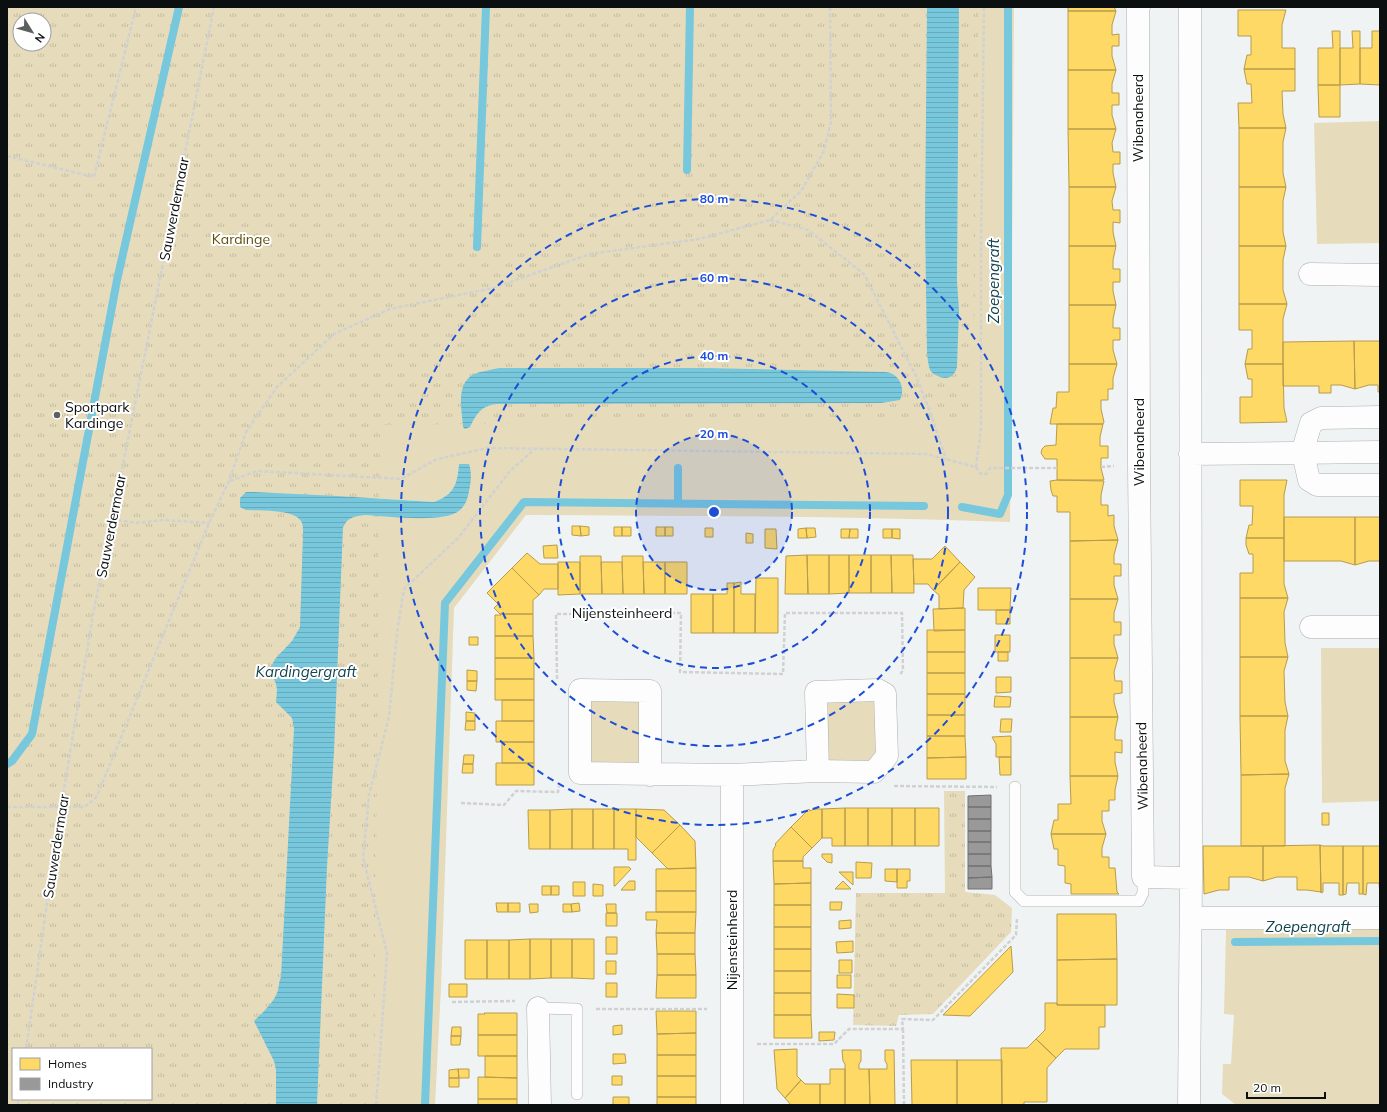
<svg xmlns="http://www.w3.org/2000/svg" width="1387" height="1112" font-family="Mulish,sans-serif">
<defs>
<pattern id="park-tufts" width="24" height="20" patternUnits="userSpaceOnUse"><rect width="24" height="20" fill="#e6dcbb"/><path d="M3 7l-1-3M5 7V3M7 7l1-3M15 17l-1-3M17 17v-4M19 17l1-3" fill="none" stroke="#c4bca0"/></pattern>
<pattern id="water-rules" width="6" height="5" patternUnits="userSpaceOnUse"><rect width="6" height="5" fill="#77c7dd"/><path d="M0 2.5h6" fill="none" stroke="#66aabc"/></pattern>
</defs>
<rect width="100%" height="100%" fill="#f0f3f4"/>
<!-- green -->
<path fill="#e6dcbb" d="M959,7H1014L1010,522C849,516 687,516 526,515L454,608L441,988L435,1105H317L365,515L447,516L469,464H459C457,484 455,494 434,502L337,496L276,1105H25V1099H151V1049L123,495Z
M1380,121V243L1317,244L1314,123Z
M1321,648H1380V801L1322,803Z
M824,700H878L879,749L872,759L861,764L826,763Z
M587,701H641L643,767L592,762L588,756Z
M1380,929V1105H1236L1222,1094L1223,1064H1231L1234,1015L1224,1014L1226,930Z"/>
<!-- park -->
<path fill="url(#park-tufts)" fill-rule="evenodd" d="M7,7H979L973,418L380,425L374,1105H7ZM20,20H44V44H20ZM13,1049H151V1099H13Z
M944,791H965V892L995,895L1012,908L1011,932L933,1014L899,1015L896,1026L853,1025L856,893H945Z"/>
<!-- water -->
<path fill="url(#water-rules)" d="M927,7H959L957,281L959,310L957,367C955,376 947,381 938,376C934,375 932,373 930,370C928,365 928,359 927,354L925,220Z
M499,368H706L885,372C899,373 906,387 900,400L881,403L497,404C482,405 476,414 470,427L465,429L463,427C462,410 455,384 474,374C482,371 491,370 499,368Z
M459,464H469C472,473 471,482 469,491C468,498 465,506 460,510C445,524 386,516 365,515C355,516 348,517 343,527L334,752L327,867L317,1105H276V1070L274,1061L254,1021C262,1013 275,1002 278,990C279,985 279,981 281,977L294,728L292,718L276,702L277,690L276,684L271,672V667L275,659L292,641L300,627L303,533C303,529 303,524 301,521C293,509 260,511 246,510L240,507V498L246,492H254L337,496L434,502C455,494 457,484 459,464Z"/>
<!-- homes -->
<path fill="#ffd966" stroke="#b69c4c" d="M1068,7H1114L1116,11H1068Z
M1238,10H1286L1282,25V48H1295V69H1244L1247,55H1251V36H1238Z
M1068,11H1116L1112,25V35L1119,34V46H1112V56L1116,70H1068Z
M1332,31H1340V85H1318V48H1333Z
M1352,31H1360V84L1340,85V48H1353Z
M1372,31H1380V85L1360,84V48H1372Z
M1244,69H1295V91H1282L1283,114L1286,128H1239L1238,103H1252L1251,84H1247Z
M1068,70H1116L1112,84V93H1119V105H1112V115L1116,129H1068Z
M1318,85H1340V117H1319Z
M1239,128H1286L1283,142V173L1286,187H1239Z
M1068,129H1116L1112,143L1113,152H1120V164H1113V173L1116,187H1069Z
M1069,187H1116L1112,201L1113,210H1120V223L1113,222V232L1116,246H1069Z
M1239,187H1286L1283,201V232L1286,246H1239Z
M1069,246H1116L1113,260V269H1120V282H1113V291L1116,305H1069Z
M1239,246H1286L1283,260V290L1287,304H1239Z
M1239,304H1287L1283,319V364H1245L1248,349H1252V330H1239Z
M1069,305H1116L1113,319V328H1120V340H1113V350L1117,364H1069Z
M1354,341L1355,389L1341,385H1331V393H1319V386H1283V342Z
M1354,341H1380V392H1378V385H1369L1355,389Z
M1069,364H1117L1113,378V389H1108V400H1101V409L1104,422L1103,424H1050L1053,408H1056L1057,392H1069Z
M1245,364H1283L1284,408L1287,422L1240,423V397H1252V379H1248Z
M1057,424H1103L1100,437V446H1108V458H1101V468L1104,480H1057V459H1045L1041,453L1042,449L1045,446L1056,445Z
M1057,480L1104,481L1101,495V505H1108V516L1114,515V526L1118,540L1070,541V512H1057V496H1053L1051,490L1050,481Z
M1240,480H1287L1284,495V538H1246L1249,525H1252L1253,506H1240Z
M1284,517H1355V565L1341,561H1284Z
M1355,517H1380V561H1369L1355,565Z
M572,526H580L581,536L572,535Z
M580,526L589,527V535L581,536Z
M614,527H622V536H614Z
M622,527H631V536H622Z
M656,527H665V536H656Z
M665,527H673V536H665Z
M705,528H713V537H705Z
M806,528L807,538H798V529Z
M806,528H815L816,537L807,538Z
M765,529H776L777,549L765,548Z
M841,529H850L849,538H841Z
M850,529H858V538H849Z
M883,529H892V538H883Z
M892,529H900V539L892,538Z
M746,533L753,534V543H746Z
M1246,538H1284V584L1288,598H1240V573H1253V554H1249L1246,545Z
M1118,540L1114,555V564H1121V576H1114V585L1118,599H1070V541Z
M557,545L558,558H544L543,546Z
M945,546L960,562L933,590L928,584H914L913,559H932Z
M527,553L540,564H558V589H544L539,595L512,568Z
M807,555H829V594H808Z
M807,555L808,594H785L786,556Z
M829,555H849V593L829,594Z
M849,555H871V593H849Z
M871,555H891L892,593H871Z
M891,555H913L914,593H892Z
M580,556H601L602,594H580Z
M622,556H643L644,594H623Z
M558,562H580V594L558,595Z
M601,562H622L623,594H602Z
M643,562H665V594H644Z
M665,562H687V594H665Z
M960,562L975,577L964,590L963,608L939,609V595L933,590Z
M512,568L539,595L533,600V614H500L494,608L498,604L487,593Z
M756,578H778V633H755Z
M741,582V594H755V633H734V583Z
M727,583H734V633H713V594H727Z
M978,588H1011L1010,610H978Z
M691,594H713V633H691Z
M1240,598H1288L1284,612L1285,643L1288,657H1240Z
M1070,599H1118L1114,613V622H1121V635H1114V644L1118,658H1070Z
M963,608H965V630L934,631L933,609Z
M996,610H1010V624H996Z
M500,614H533V636H495V615H501Z
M927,630H965V652H927Z
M995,635H1010V652H995Z
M495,636H533L534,658H495Z
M469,637H478V645H469Z
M927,652H965V673H927Z
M998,652H1008V661H998Z
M1240,657H1288L1284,671L1285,702L1288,716H1240Z
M495,658H534V679H495Z
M1070,658H1118L1114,672L1115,681H1122V693L1114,694V702L1118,717H1070Z
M467,670L477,671V681H467Z
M927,673H965V694H927Z
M996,677H1011V692L996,693Z
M495,679H534V700H495Z
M467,681H477L476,691L467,690Z
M927,694H965V715H927Z
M995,696L1011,697L1010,707H994Z
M502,700H534V721H502Z
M466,712L475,713V721H466Z
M927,715H965V736H927Z
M1240,716H1288L1285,730V761L1289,774L1241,775Z
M1070,717H1118L1115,731V740H1122V753L1115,752V762L1118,776H1070Z
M1001,719H1012L1011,732H1000Z
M466,721H475V730H465Z
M496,721H534V742H496Z
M927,736H965L966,757L927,758Z
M1011,736V757H996V744L992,737Z
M502,742H534V763H502Z
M464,755H474L473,764H463Z
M966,757V779H927V758Z
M999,757H1011V775H1000Z
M496,763H534V785H496Z
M463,764H473V773H462Z
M1289,774L1285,788V846H1241V775Z
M1070,776H1118L1115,790V800H1109V811H1102V821L1106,834H1051L1054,820H1058V804H1071Z
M845,808H868V846H845Z
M845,808V846H832V838H822V809Z
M868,808H892V846H868Z
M892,808H915V846H892Z
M915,808H939V846H915Z
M572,809H593V849H572Z
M572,809V849H550V810Z
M593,809H614V849H593Z
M614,809H636V860H628V849H614Z
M636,809L664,810L680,825L652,853L636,837Z
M809,809L810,811L814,809H822V838L812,848L791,827Z
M528,810H550V849H529Z
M1322,813H1329V825H1322Z
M680,825L695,841L696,868L668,869L652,853Z
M791,827L812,848L803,857V861H773V850L776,845L775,844Z
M1051,834H1106L1102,848V857H1109V868H1115L1117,892L1119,894H1071V884L1065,883V866L1058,865V849H1054Z
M1320,845L1321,892L1307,890H1297V877H1277L1263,881V846Z
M1320,845L1323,846H1343V895H1339V883H1323V892L1321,893Z
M1203,846H1263V881L1249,877H1229V890H1219L1204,894Z
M1343,846H1363V894H1359V883H1347L1346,894L1343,895Z
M1363,846H1380V894L1379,883H1367L1366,895L1363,894Z
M822,854H832V863L827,862L822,857Z
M773,861H803V868H811V883L774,884Z
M856,862L872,863L871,878H856Z
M614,867H629L631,869L615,886H614Z
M696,868V891H656V869Z
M885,869H897V882L885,881Z
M897,869H910V881H907V888H897Z
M839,872H853V885Z
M629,881H635V890H621Z
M843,881L851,889H835Z
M573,882H585V896H573Z
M811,883V905H774V884Z
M593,884L603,885V896H593Z
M542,886H551V895H542Z
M551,886H559V895H551Z
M656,891H696V912H656Z
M830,902H842L841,910H830Z
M496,903H508V912H497Z
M508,903H520V912H508Z
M579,903L580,911L572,912L571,904Z
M529,904H538V912L530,913Z
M563,904H571L572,912H563Z
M606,904H616V913H607Z
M774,905H811V927H774Z
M646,912H696L695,933H656L657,920H646Z
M606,913H617V926H606Z
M1057,914H1116L1117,959L1057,960Z
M851,920V928L839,929V921Z
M774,927H811V949H774Z
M656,933H695V954H657Z
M606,937H617V954H606Z
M530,939V979H509V940Z
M530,939H551V978L530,979Z
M551,939H572V978H551Z
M572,939H594V979L572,978Z
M465,940H487V979H465Z
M487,940H509V979H487Z
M853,941V952L837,953L836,942Z
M1011,946L1013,972L970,1016L943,1015Z
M774,949H811V971H774Z
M657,954H695L696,975H657Z
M1117,959V1005H1057V960Z
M839,960H852V973H839Z
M606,961H616V974H606Z
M774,971H811V993H774Z
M657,975H696V998H656Z
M837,975H851V988H837Z
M606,983H617V997H606Z
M449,984H467V997H449Z
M774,993H811V1015H774Z
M837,994L854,995V1008H837Z
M1045,1003H1057V1005H1105V1027H1099V1049H1065L1056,1058L1036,1039L1045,1030Z
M656,1011H696V1033L657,1034Z
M484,1013H517V1035H478V1014H485Z
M774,1015H811L812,1038H774Z
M622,1025V1034L613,1035V1026Z
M452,1027H461V1036H451Z
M819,1032H835L834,1040L819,1041Z
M696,1033V1055H657V1034Z
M478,1035H517V1056H478Z
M451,1036H461L460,1045H451Z
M1036,1039L1056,1058L1047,1068V1102H1024V1105H1002L1001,1048H1027Z
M797,1049V1076L801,1080L785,1098L777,1089L774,1050Z
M842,1050H861V1061L859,1064V1069H869L870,1105H845V1064L843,1061Z
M885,1050H894L895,1105H870L869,1069H887V1064L885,1061Z
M613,1054H625L626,1063L613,1064Z
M657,1055H696V1076H657Z
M485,1056H517V1078L485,1077Z
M911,1060H957V1105H912Z
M957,1060H1002V1105H957Z
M458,1069L459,1078H449V1070Z
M458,1069H469V1078H459Z
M830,1069H845V1105H820V1084H830Z
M612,1076H622V1085H612Z
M657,1076H696V1097H657Z
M478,1077L517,1078V1099H478Z
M449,1078H459V1087H449Z
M801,1080L805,1084H820V1105H791L785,1098Z
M613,1097H629V1105H613Z
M657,1097H696V1105H657Z
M478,1099H517V1105H478Z"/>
<!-- industry -->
<path fill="#999" stroke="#6f7070" d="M991,795V807H968V796Z
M968,807H991V819H968Z
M968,819H991V831H968Z
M968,831H991V842H968Z
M968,842H991V854H968Z
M968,854H991V866H968Z
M968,866H991L992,877L968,878Z
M992,877V889H968V878Z"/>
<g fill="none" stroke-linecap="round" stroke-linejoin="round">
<!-- stream -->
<path stroke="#77c7dd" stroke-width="8" d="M687,170L690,7
M477,247L486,7
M678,503V468
M962,507L1000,514L1008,495V7
M7,764L12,761L32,734L117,280L179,7
M1235,942L1380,941
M425,1105L445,603L524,502L924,506"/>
<!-- service casing -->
<g stroke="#acaeaf" stroke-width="12">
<path id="service" d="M1015,787V892L1024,901H1139L1143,893V877
M538,1008L577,1009V1094"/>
</g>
<!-- minor casing -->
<g stroke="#acaeaf" stroke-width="23">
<path id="minor" d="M1139,7L1138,10L1139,466L1143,877L1191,878
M1310,274L1380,275
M1380,417L1321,418L1311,423L1305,443L1303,453L1309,480L1317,485H1380
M1190,454L1380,452
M1311,627H1380
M650,775V691L580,690V773L732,775L818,771L874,772L887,756L885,694L878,690L816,692L818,771
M732,775V1105
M1191,918H1380
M538,1008L540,1105
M1189,1105L1191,878L1190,7"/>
</g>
<!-- path -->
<path stroke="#d1d1d1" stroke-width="2.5" stroke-dasharray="4 2" stroke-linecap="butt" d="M7,156L94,177L136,7
M770,220L808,230L864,274L916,376L929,409L946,459
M976,467L981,429V247L984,7
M1101,467L1114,466
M230,481L257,471L401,479L437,459L488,448L926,454L976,467L981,474H986L990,468H1057
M112,519L136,523L164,520L209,523
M557,679L556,614L681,613L680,672L783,674L785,613H902L903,670L900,675
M894,786L997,787
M461,803L504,805L516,791L558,792L559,786
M7,807H83L89,804L97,796L209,523L229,481L246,432L277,387L334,334L390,309L493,288L590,254L699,239L770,220L801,191L824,151L831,122L830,7
M452,1002L515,1001
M596,1009H707
M903,1029L904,1105
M757,1044H834L849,1029H903L902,1019L933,1020L1016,935L1017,918
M26,1049L61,807L93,615L214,7
M18,1105V1099
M376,1105L380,1055L387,953L363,858L369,795L389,717L397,632L404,589L458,538L510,471L536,448"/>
<!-- service -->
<use href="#service" stroke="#fdfdfd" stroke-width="11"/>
<!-- minor -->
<use href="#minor" stroke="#fdfdfd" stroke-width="22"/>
</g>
<!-- distance rings -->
<circle cx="714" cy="512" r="78" fill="#1d4ed8" fill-opacity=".12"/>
<g fill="none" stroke="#1d4ed8" stroke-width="2" stroke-dasharray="7 5">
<circle cx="714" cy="512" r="78"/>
<circle cx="714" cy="512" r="156"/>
<circle cx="714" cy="512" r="234"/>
<circle cx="714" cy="512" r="313"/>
</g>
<!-- markers -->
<circle fill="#5c5f5f" stroke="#fff" stroke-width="1.5" cx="57" cy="415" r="4"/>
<g text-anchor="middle" stroke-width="4" stroke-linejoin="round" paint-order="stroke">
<!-- street labels -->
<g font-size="14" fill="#0c0f0f" stroke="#fff">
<text transform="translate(1138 118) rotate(-90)" y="5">Wibenaheerd</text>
<text transform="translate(174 209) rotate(-79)" y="5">Sauwerdermaar</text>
<text transform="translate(1139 442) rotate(-90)" y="5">Wibenaheerd</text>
<text transform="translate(111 526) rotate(-79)" y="5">Sauwerdermaar</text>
<text x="622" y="618">Nijensteinheerd</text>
<text transform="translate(1142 766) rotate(-91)" y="5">Wibenaheerd</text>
<text transform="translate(56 846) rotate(-81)" y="5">Sauwerdermaar</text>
<text transform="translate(732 940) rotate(-90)" y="5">Nijensteinheerd</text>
</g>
<!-- park labels -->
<g font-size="14" fill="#604e0a" stroke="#fff">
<text x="241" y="244">Kardinge</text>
</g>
<!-- poi labels -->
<g font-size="14" fill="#0c0f0f" stroke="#fff" text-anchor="start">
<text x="65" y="412">Sportpark<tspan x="65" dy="16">Kardinge</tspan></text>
</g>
<!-- water labels -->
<g font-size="15" font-style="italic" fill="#124350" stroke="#fff">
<text transform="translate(994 281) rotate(-90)" y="5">Zoepengraft</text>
<text x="306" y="677">Kardingergraft</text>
<text x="1308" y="932">Zoepengraft</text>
</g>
</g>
<circle cx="714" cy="512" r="6" fill="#1d4ed8" stroke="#fff" stroke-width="2"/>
<g font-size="12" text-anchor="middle" font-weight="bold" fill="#1d4ed8" stroke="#fff" stroke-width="4" stroke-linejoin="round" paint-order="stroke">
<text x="714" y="203">80 m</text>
<text x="714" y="282">60 m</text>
<text x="714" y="360">40 m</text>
<text x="714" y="438">20 m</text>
</g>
<!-- border -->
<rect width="1387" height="1112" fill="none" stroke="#0c0f0f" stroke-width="16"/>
<!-- legend -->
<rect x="12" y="1048" width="140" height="52" fill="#ffffff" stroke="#9e9f9f"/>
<rect x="20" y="1058" width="20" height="12" fill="#ffd966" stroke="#9e9f9f"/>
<text x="48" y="1068" font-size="12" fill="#0c0f0f">Homes</text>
<rect x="20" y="1078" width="20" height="12" fill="#999999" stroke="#9e9f9f"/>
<text x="48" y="1088" font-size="12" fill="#0c0f0f">Industry</text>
<!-- north arrow -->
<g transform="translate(32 32) rotate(127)"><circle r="19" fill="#ffffff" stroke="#9e9f9f"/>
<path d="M0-3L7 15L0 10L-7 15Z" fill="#5c5f5f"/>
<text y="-6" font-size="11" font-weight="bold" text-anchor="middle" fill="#0c0f0f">N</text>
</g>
<!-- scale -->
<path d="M1247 1092v6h78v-6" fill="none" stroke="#0c0f0f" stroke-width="2"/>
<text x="1253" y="1092" font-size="12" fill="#0c0f0f" stroke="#ffffff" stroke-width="3" paint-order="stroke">20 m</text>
</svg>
